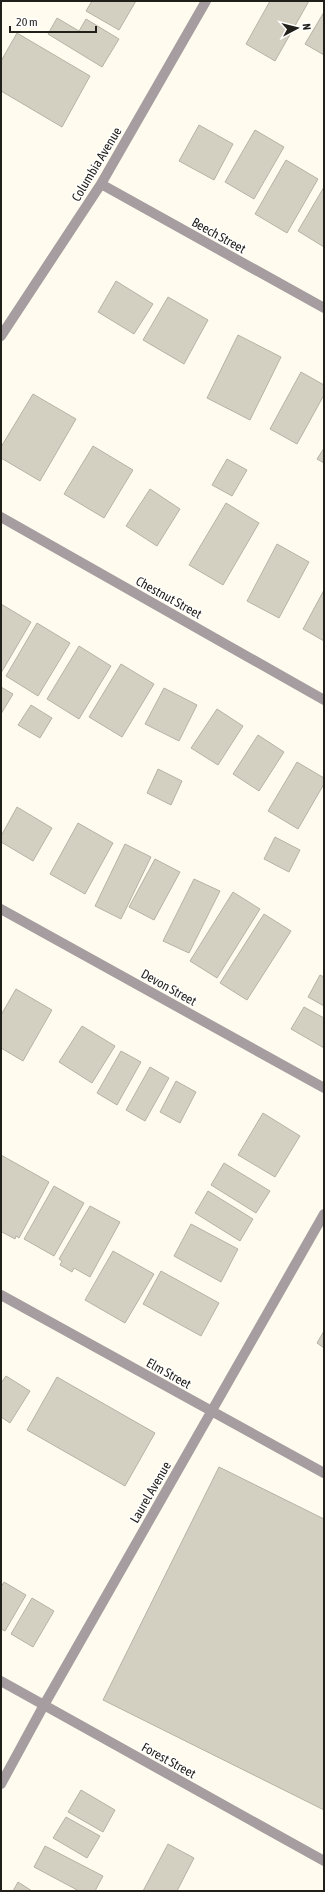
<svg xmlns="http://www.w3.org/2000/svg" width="325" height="1892" font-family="'Asap Condensed',sans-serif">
<rect width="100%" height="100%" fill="#fffcef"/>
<!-- building -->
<path fill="#d4d0c1" stroke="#b7b3a4" d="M92,1H136L119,30L86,11Z
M270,1H309L275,61L246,44Z
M324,12V55L305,44Z
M57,18L79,31L86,19L119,39L102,67L48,34Z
M17,33L90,76L62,127L1,91V61Z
M199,125L233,144L214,180L179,161Z
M255,130L284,147L254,199L225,182Z
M286,160L318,179L287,233L255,214Z
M324,187V247L298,231Z
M116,281L153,304L134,334L98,312Z
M168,297L208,320L184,364L143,340Z
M238,335L281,357L250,420L207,398Z
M301,372L324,385V395L297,444L270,429Z
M33,394L76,419L40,481L1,458V447Z
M93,446L133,470L104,518L64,494Z
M324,448V463L317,459Z
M227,459L247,470L232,496L212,485Z
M150,489L180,509L157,546L126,526Z
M226,503L259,523L223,585L189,565Z
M277,544L309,562L279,618L247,601Z
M324,590V641L303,629Z
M1,604L31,622L1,673Z
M37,623L70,643L38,696L6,676Z
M79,646L111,666L79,719L47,699Z
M121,664L154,684L122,737L89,717Z
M1,687L13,694L1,714Z
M164,688L197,705L179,741L145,724Z
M31,705L52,718L40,738L18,725Z
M217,709L243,726L218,765L191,748Z
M258,735L284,752L259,791L233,774Z
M297,762L324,778V784L298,829L268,811Z
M158,769L182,781L171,805L147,793Z
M17,807L52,828L33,861L1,842V836Z
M78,823L113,843L85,894L50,874Z
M275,837L300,850L289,872L264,859Z
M125,844L151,857L121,919L95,906Z
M155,859L180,872L154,920L129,907Z
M194,879L220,891L189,953L163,941Z
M233,892L260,909L217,978L190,961Z
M264,914L291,931L247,1000L220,983Z
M320,975L324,977V1006L308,997Z
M16,989L52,1010L23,1061L1,1048V1015Z
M304,1007L324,1018V1048L291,1029Z
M82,1026L115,1046L92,1083L59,1062Z
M121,1051L141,1062L117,1105L97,1093Z
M150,1067L169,1078L145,1121L126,1110Z
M176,1081L196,1092L180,1123L160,1112Z
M263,1113L300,1136L275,1177L238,1155Z
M1,1155L49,1182L19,1238L16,1236L15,1239L2,1232L1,1233Z
M224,1163L270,1191L256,1213L211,1185Z
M54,1186L84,1203L54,1256L24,1239Z
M208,1191L253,1219L240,1241L195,1213Z
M90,1206L120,1222L90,1277L74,1268L72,1272L60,1265L62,1261L59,1259Z
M191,1224L238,1249L221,1282L174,1256Z
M113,1251L154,1274L125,1323L85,1300Z
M161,1271L219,1303L201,1336L143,1304Z
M324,1331V1348L317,1343Z
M6,1376L30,1391L10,1423L1,1417V1383Z
M57,1377L155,1433L125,1486L27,1430Z
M219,1467L324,1519V1810L103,1700Z
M4,1582L26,1595L5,1631L1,1629V1587Z
M32,1598L54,1611L33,1647L11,1634Z
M81,1790L115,1810L103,1832L68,1812Z
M66,1817L100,1836L87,1858L53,1838Z
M168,1844L194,1858L177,1891H143Z
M45,1846L103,1876L95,1891H79L34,1867Z
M18,1882L32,1891H13Z"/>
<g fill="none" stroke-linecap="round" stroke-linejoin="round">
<!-- minor -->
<path stroke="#a59d9f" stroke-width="10" d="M101,184L324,308
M1,336L101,184L206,1
M1,517L324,700
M1,909L324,1088
M1,1295L324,1473
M1,1681L324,1861
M1,1784L44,1705L324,1214"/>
</g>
<g text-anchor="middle" stroke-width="3" stroke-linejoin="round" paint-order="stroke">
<!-- street labels -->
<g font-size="13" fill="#211f1a" stroke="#fff">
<text transform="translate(96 164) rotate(-59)" y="5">Columbia Avenue</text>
<text transform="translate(219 235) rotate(29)" y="5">Beech Street</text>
<text transform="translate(169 597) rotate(29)" y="5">Chestnut Street</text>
<text transform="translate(169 987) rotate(29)" y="5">Devon Street</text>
<text transform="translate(169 1373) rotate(29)" y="5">Elm Street</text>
<text transform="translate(150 1492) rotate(-60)" y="5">Laurel Avenue</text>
<text transform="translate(169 1760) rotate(29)" y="5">Forest Street</text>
</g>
</g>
<!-- border -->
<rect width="325" height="1892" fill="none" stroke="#211f1a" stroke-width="4"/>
<!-- north arrow -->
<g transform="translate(297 28) rotate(83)" stroke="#ffffff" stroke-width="3" paint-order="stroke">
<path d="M0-3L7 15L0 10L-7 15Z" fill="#211f1a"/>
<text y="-6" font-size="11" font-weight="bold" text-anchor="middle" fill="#211f1a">N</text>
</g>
<!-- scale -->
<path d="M10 26v6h86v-6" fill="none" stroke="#211f1a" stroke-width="2"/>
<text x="16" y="26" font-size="12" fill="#211f1a" stroke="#ffffff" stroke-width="3" paint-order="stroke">20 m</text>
</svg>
